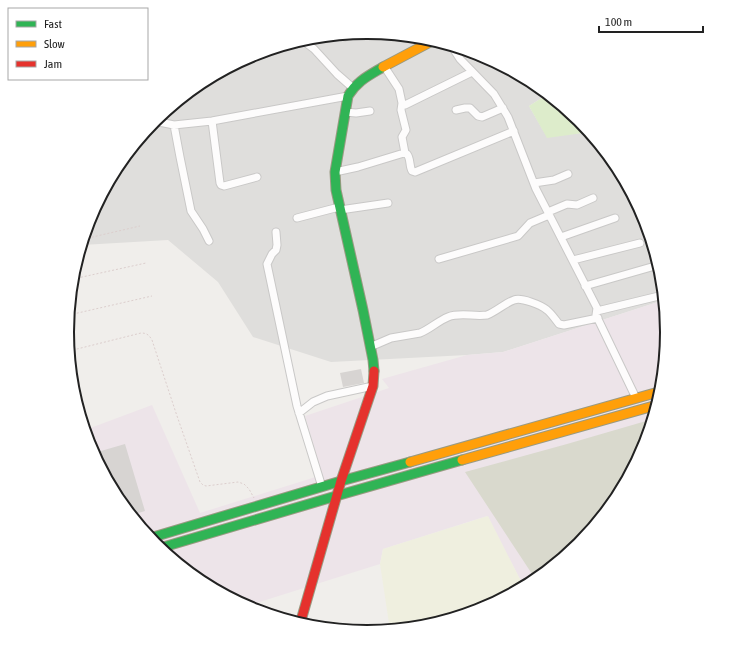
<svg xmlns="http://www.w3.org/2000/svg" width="735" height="664" font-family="'Asap Condensed',sans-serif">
<rect width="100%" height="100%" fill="#f0eeeb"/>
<!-- residential -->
<path fill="#dfdedc" d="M368,32L426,38L483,55L534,83L548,94L529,106L547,137L590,132L617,166L645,217L662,274L664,300L503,352L467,355L331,362L253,337L218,282L168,240L82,245L90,217L118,165L156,120L201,82L253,55L309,38Z"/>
<!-- industrial -->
<path fill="#ede4e9" d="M664,300L667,332L662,391L645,447L617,499L579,544L534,582L524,587L487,516L383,549L380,564L247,606L201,581L155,544L118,498L90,447L85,430L152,405L200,513L322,475L305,416L389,388L382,379L467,355L503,352Z"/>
<!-- construction -->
<path fill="#d9d9cd" d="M653,419L645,447L617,499L579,544L536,580L465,472L567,444Z"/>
<!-- farmland -->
<path fill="#efefdf" d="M488,516L524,587L482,609L426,626L390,630L380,564L383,549Z"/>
<!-- grass -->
<path fill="#ddeccb" d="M548,94L580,120L590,132L547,138L529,106Z"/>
<!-- building -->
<path fill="#d7d4d2" d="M361,369L364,383L343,387L340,373Z
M125,444L145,511L132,515L118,498L94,453Z"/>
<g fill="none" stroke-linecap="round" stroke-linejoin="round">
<!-- street casing -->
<g stroke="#c9c8c7" stroke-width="9">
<path id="street" d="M344,34L345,37
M302,40L314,49L337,74L353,88
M451,45L460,59L494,94L508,117L536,189L597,308L596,315L636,398
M384,66L399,89L402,103L403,104L405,105L472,72
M402,103L401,110L406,130L402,137L405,153
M456,110L465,108H470L478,116L482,117L503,108
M345,112L356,113L370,111
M154,121L174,125L212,121L348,96
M212,121L220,183L221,185L224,186L257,177
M174,125L180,157L191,211L203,229L209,241
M335,172L358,167L404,153L407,154C411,159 409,166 412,171L415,172L514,131
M534,183L554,180L568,174
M340,210L388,203
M548,212L567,204L577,205L593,198
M297,218L339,207
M276,232L277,245L276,250L272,254L267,264L297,406L322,487
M561,237L615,218
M439,259L518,236L530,223L549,215
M573,260L640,243
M585,286L655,266
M597,311L663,295
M370,347L391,338L420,333C430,329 438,321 448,317C460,312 474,317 487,315C497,311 505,303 514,300C521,297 541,305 547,310C551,313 555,319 559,324L564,325L598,318
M299,413L313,402L327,396L373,386"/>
</g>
<!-- fast casing -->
<g stroke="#999a82" stroke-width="11">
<path id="fast" d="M374,371L373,360L363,310L336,190L335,172L348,96C357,81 368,76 383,67
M150,538L341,481L410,462
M160,548L336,496L462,460"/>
</g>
<!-- slow casing -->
<g stroke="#999a82" stroke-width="11">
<path id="slow" d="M383,67L434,40
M462,460L657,405
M410,462L662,391"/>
</g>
<!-- jam casing -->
<g stroke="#999a82" stroke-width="11">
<path id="jam" d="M300,624L341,481L373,386L374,371"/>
</g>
<!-- path -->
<path stroke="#dccecd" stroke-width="1" stroke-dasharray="2 2" stroke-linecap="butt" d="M84,239L140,226
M73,279L146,263
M69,315L152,296
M69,351L141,333C147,333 149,335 152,340L176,413L200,482L203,485L206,486L238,482L244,484L249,489L254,498"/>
<!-- street -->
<use href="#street" stroke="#fdfcfc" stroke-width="7"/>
<!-- fast -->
<use href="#fast" stroke="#30b455" stroke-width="9"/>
<!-- slow -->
<use href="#slow" stroke="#ff9f0a" stroke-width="9"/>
<!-- jam -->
<use href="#jam" stroke="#e5322d" stroke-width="9"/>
</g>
<!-- crop -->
<path d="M0 0H735V664H0ZM74 332a293 293 0 1 1 586 0a293 293 0 1 1-586 0Z" fill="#fff" fill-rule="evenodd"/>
<path fill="none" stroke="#222" stroke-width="2" d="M74 332a293 293 0 1 1 586 0a293 293 0 1 1-586 0Z"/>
<!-- legend -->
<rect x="8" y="8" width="140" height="72" fill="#ffffff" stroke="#a7a7a7"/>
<rect x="16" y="21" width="20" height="6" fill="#30b455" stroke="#a7a7a7"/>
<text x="44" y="28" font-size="12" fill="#222222">Fast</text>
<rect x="16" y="41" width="20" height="6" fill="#ff9f0a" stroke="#a7a7a7"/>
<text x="44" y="48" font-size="12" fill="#222222">Slow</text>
<rect x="16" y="61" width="20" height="6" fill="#e5322d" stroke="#a7a7a7"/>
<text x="44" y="68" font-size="12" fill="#222222">Jam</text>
<!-- scale -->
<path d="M599 26v6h104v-6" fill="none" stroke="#222222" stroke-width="2"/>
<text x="605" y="26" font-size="12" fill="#222222" stroke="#ffffff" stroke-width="3" paint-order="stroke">100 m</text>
</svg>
